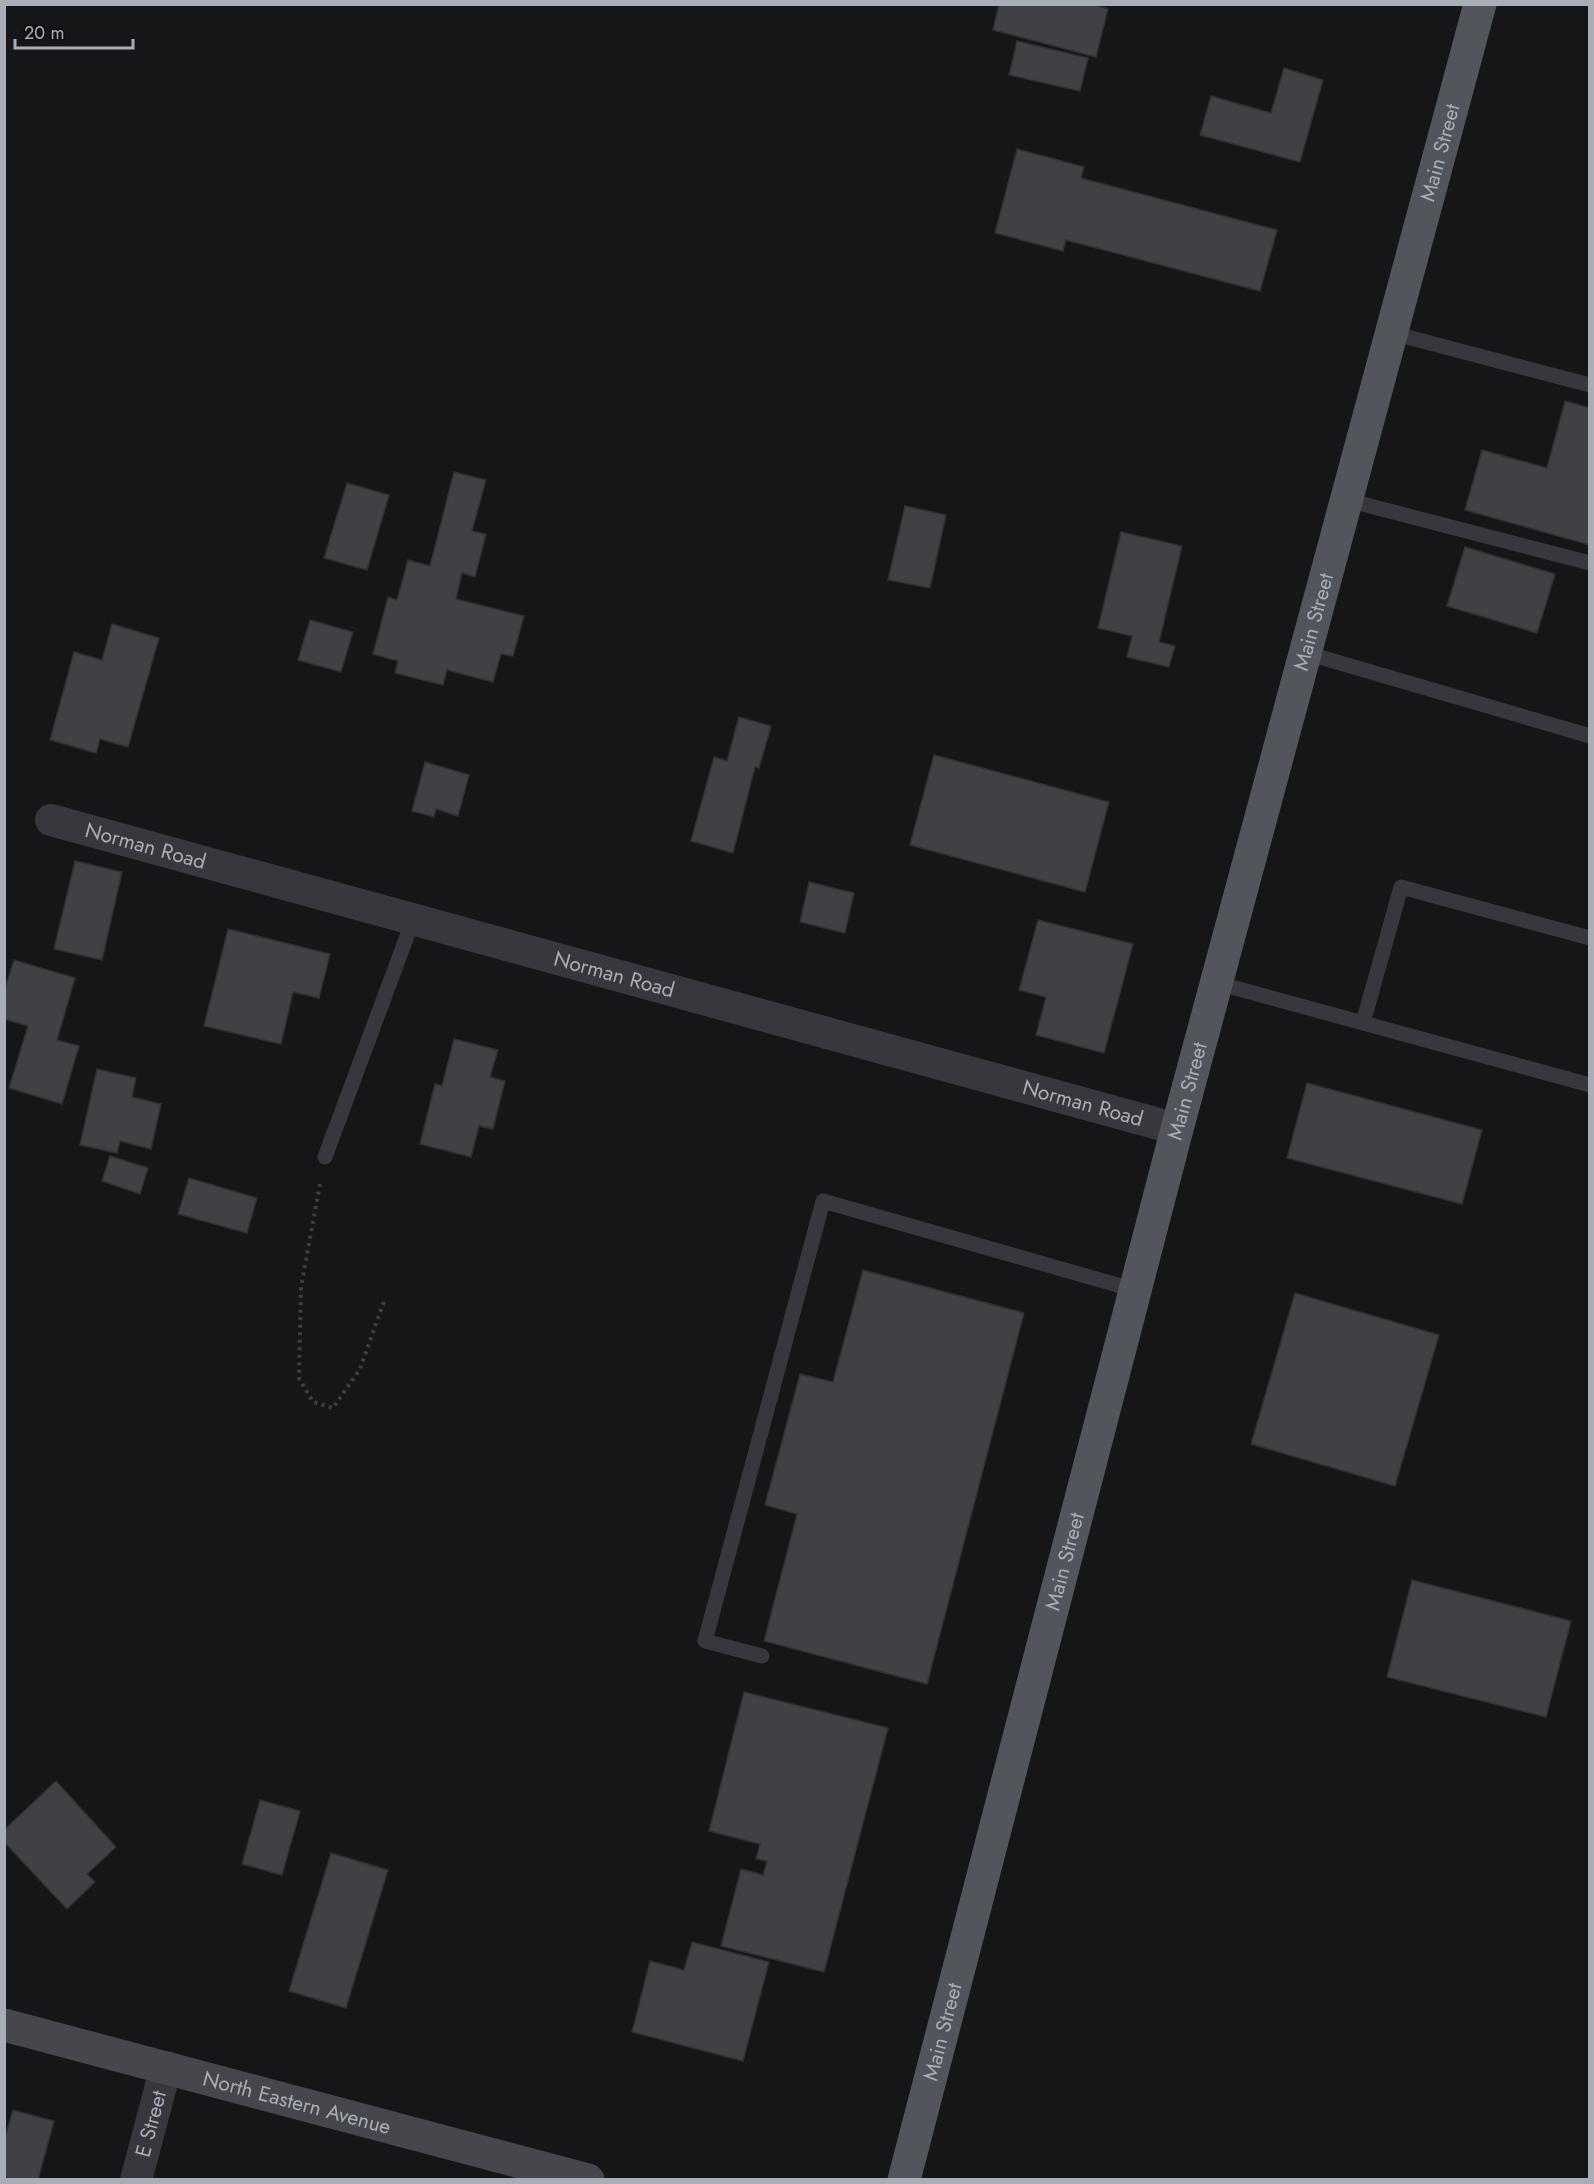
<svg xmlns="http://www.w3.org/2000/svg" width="1594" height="2184" font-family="Jost,sans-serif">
<rect width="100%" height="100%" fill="#161618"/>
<!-- building -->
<path fill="#404145" stroke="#303034" stroke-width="1.5" d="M999,4H1091L1108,9L1096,57L993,30Z
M1017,41L1088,58L1080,91L1009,75Z
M1284,68L1323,80L1300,162L1200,135L1211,96L1271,113Z
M1017,149L1084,167L1081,178L1277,230L1260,291L1066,240L1063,251L995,233Z
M1565,401L1590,408V545L1465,510L1482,450L1547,468Z
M454,472L486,480L472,531L486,534L475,577L462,573L456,599L524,616L513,656L501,654L493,682L447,670L443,685L395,673L398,661L373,654L388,597L397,600L408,560L430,566Z
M347,483L389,495L367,570L324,558Z
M905,506L946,515L930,588L888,580Z
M1121,532L1182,546L1159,642L1175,646L1169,667L1127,657L1132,636L1098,628Z
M1465,547L1555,574L1537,633L1447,606Z
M310,620L353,632L341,672L298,660Z
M112,624L159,638L128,747L100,739L96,753L50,740L74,652L102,660Z
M739,717L771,726L759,768L755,767L733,853L691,841L714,757L727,761Z
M934,755L1109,802L1085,892L910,845Z
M425,762L469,775L458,816L436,809L434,817L412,811Z
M75,861L122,872L102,960L54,949Z
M809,882L854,893L845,933L800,922Z
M1038,920L1133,944L1104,1053L1036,1035L1046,997L1019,990Z
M228,929L330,954L319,998L293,992L281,1044L204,1026Z
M14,960L75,978L57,1040L79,1046L62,1104L9,1088L28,1026L4,1019V991Z
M454,1039L498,1050L490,1077L505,1081L493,1129L479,1126L471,1157L420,1144L435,1084L442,1086Z
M97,1069L136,1078L132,1097L161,1104L151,1149L120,1141L117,1153L80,1145Z
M1307,1083L1482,1130L1462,1204L1287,1158Z
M110,1156L148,1168L140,1194L102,1181Z
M189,1178L257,1198L247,1233L178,1214Z
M863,1270L1024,1313L927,1684L764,1641L797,1514L765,1505L800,1374L833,1382Z
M1295,1293L1439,1335L1395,1486L1251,1444Z
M1412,1580L1571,1621L1546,1717L1387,1677Z
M744,1692L888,1728L824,1972L721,1946L741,1869L763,1875L767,1861L756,1859L760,1844L709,1831Z
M56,1781L116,1847L87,1874L95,1882L67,1909L4,1842V1830Z
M260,1800L300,1811L282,1875L242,1864Z
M331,1853L388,1870L346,2008L289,1991Z
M692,1942L769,1962L743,2061L632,2032L650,1961L684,1970Z
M13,2110L54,2121L38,2180H4V2141Z"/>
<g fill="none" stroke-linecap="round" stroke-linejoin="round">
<!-- path -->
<path stroke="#3d3f44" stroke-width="4" stroke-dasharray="3 4.5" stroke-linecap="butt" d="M320,1184L301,1287L299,1378L313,1402L333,1408L360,1369L384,1301"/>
<!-- lane -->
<path stroke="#37383d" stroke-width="15" d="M1392,333L1590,385
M1347,500L1590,563
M1306,653L1590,736
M1217,983L1590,1085
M1363,1023L1401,887L1590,938
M325,1157L413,920
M762,1656L705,1641L823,1201L1135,1290"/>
<!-- street -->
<g stroke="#37383d" stroke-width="32">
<path id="s1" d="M51,820L1177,1129"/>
<path id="s2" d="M136,2180L166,2067"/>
</g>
<!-- secondary -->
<path stroke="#45474d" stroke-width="33" id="s3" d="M4,2025L588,2180"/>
<!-- primary -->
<path stroke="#53555c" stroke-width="33" id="s4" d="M904,2180L1177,1129L1480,4"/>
</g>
<g text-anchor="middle" stroke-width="5" stroke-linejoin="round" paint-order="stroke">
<!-- street labels -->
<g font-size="21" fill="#a8adb8" stroke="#111113">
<text dy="7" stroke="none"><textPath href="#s4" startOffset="2097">Main Street</textPath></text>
<text dy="7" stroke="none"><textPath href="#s4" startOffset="1611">Main Street</textPath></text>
<text dy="7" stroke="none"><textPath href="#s1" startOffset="98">Norman Road</textPath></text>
<text dy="7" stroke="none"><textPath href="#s1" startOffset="584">Norman Road</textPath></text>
<text dy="7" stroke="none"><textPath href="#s4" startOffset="1125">Main Street</textPath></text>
<text dy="7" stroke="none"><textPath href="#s1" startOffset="1070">Norman Road</textPath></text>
<text dy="7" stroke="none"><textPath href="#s4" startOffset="639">Main Street</textPath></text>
<text dy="7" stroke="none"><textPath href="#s4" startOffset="153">Main Street</textPath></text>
<text dy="7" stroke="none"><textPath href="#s3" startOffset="303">North Eastern Avenue</textPath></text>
<text dy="7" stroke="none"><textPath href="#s2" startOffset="58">E Street</textPath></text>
</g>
</g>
<!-- border -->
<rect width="1594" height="2184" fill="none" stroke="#a8adb8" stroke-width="12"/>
<!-- scale -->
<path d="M15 39v9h118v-9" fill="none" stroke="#a8adb8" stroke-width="3"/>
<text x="24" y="39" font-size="18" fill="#a8adb8" stroke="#111113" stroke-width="4.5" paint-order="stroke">20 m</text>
</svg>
